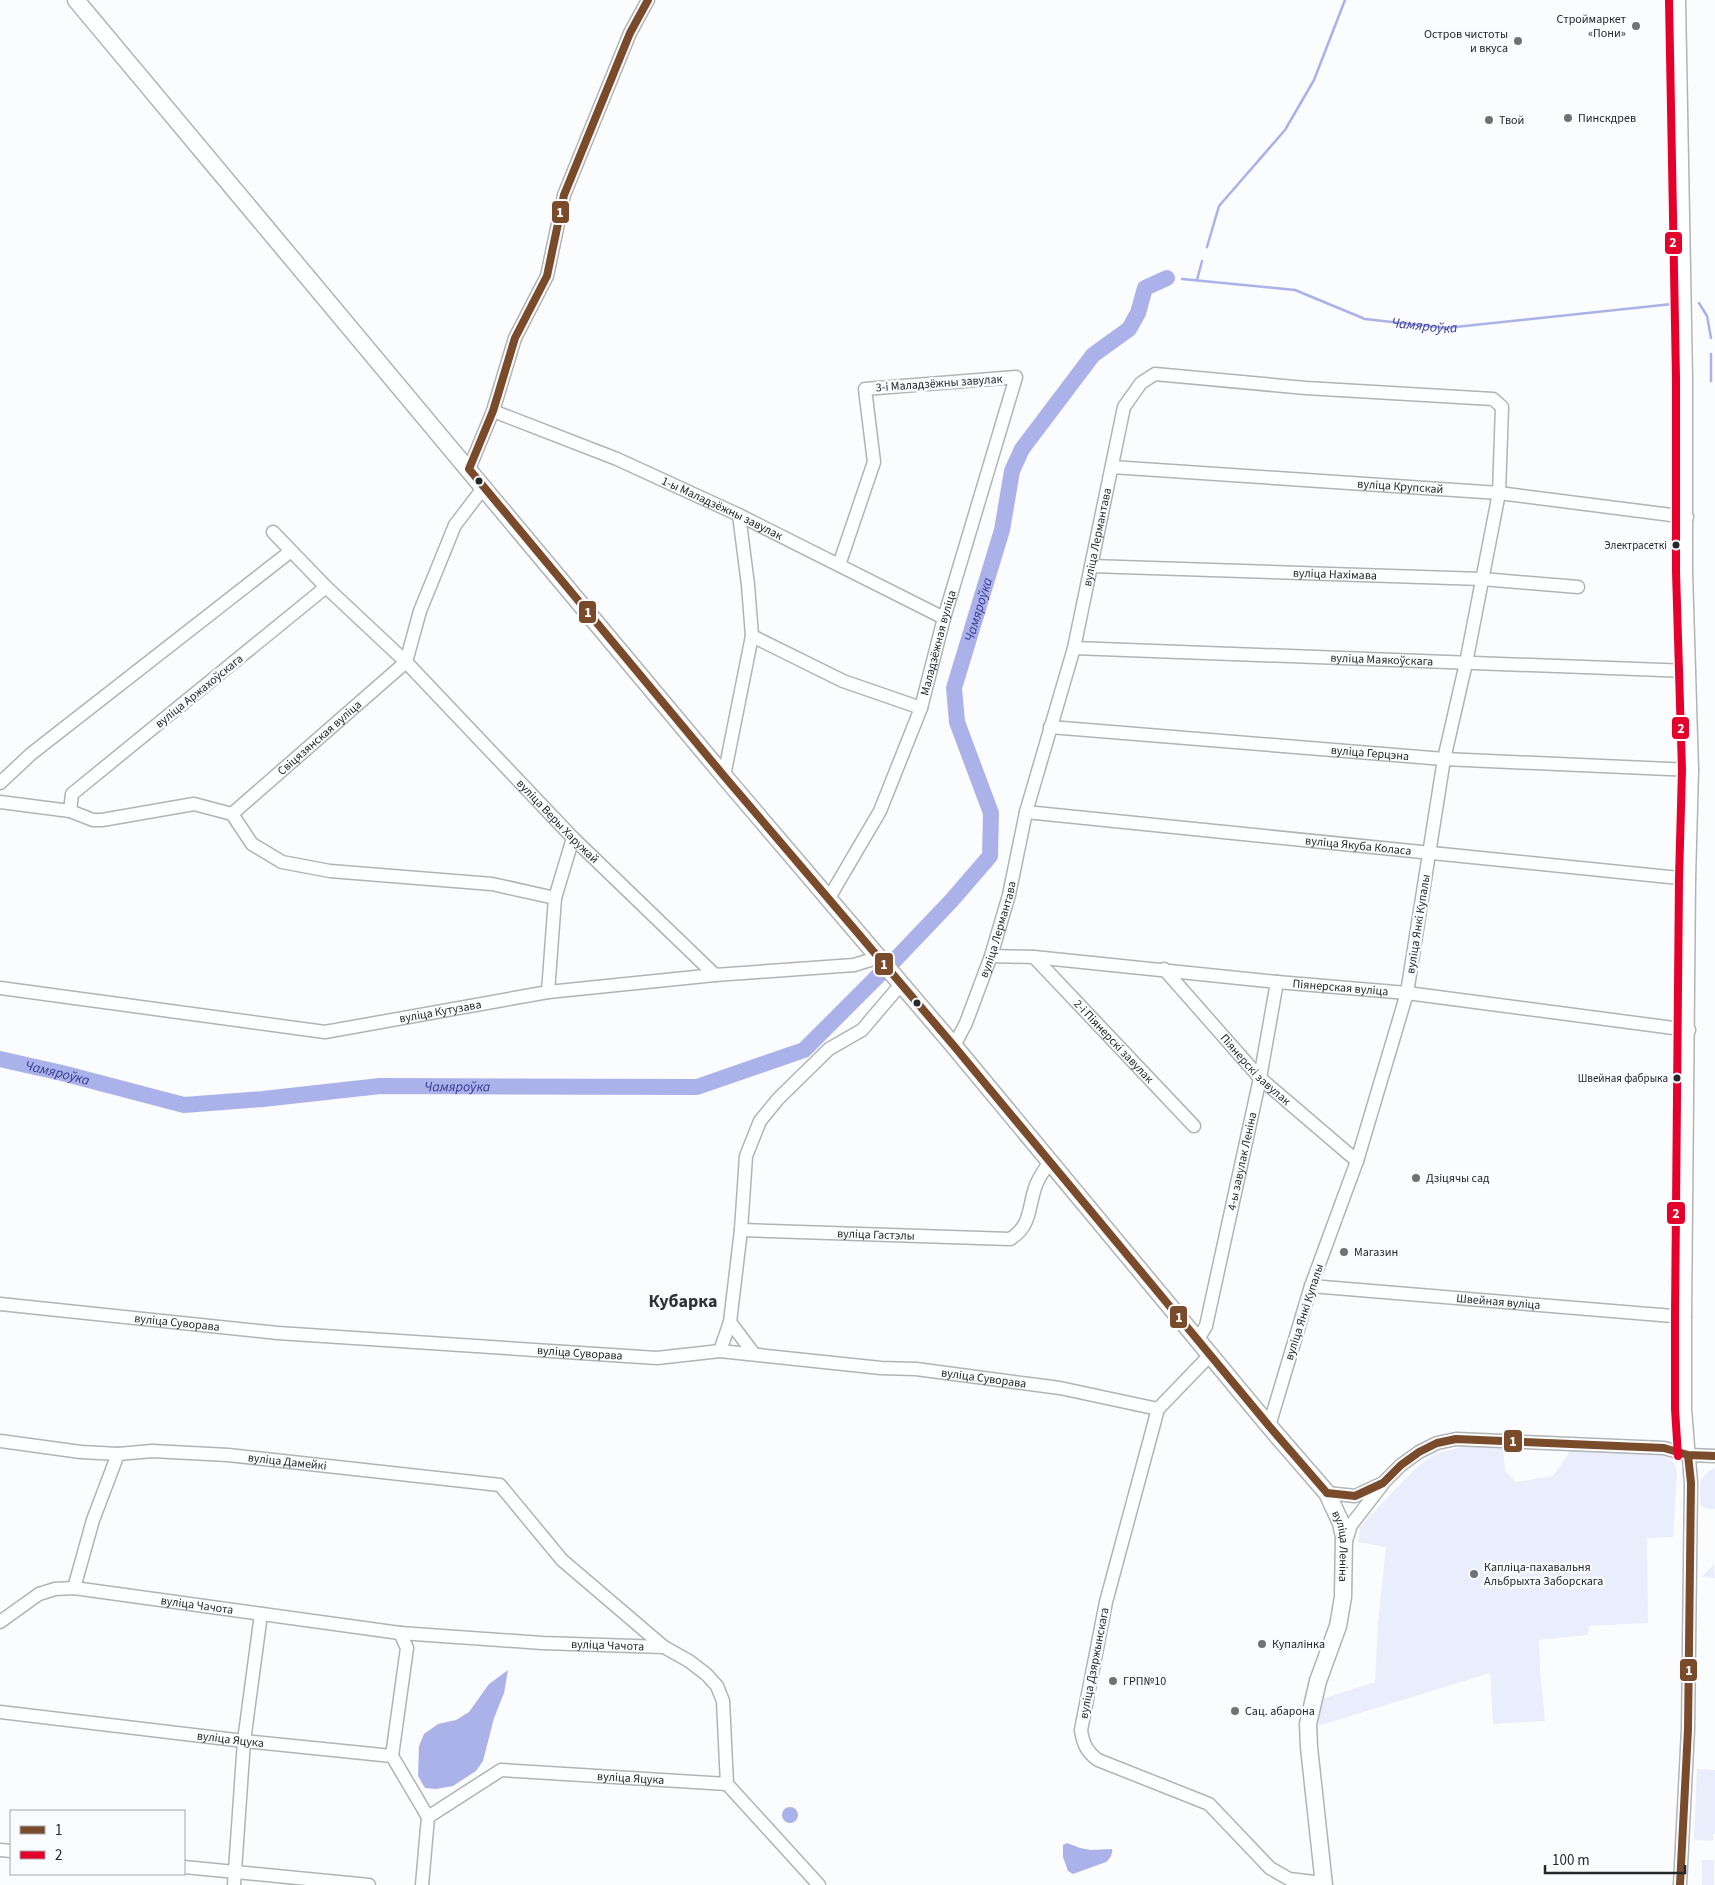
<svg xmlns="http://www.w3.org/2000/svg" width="1715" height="1885" font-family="'Source Sans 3',sans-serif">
<rect width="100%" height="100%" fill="#fbfcfd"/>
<!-- green -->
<path fill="#eaedfc" d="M1470,1445L1503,1446L1505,1471L1516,1482L1553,1476L1571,1450L1661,1454L1674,1463L1677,1472L1673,1537L1647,1538L1648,1623L1589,1626L1588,1635L1539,1640L1540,1669L1545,1721L1493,1724L1490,1673L1318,1726L1319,1700L1375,1682L1378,1622L1386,1547L1358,1542L1360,1528L1367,1519L1415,1469L1434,1454Z
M1715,1468V1509L1704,1508C1700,1505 1700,1502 1700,1497C1699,1483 1701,1474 1715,1468Z
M1714,1564L1715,1578L1702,1577Z
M1697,1769L1715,1770V1834H1713V1841L1694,1840Z
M1702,1860H1714V1885H1702Z"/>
<!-- water -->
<path fill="#abb2e9" d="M508,1670L504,1693L494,1718L483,1761L476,1771L453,1786L436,1789L425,1788L418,1776L419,1746L424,1734L438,1724L456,1720L469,1712L489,1684Z
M782 1815a8 8 0 1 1 16 0a8 8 0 1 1-16 0Z
M1067,1843L1080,1848L1091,1850L1112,1849C1113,1853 1110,1859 1106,1862L1073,1874L1068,1871L1063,1857V1845Z"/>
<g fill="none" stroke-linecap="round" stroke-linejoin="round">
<!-- stream -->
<g stroke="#abb2e9" stroke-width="2.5">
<path d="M1207,247L1219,206L1285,130L1314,80L1345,0"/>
<path id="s1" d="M1182,279L1295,290L1365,319L1446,328L1672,304"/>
<path d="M1197,280L1202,261"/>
<path d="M1699,303L1707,316L1711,338"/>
<path d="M1711,381V354"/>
</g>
<!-- river -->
<g stroke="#abb2e9" stroke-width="16">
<path id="s2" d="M893,962L952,900L990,856L991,813L957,722L954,688L1002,530L1012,471L1022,449L1093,355L1129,329L1138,313L1145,288L1167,278"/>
<path id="s3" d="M0,1059L62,1073L184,1105L263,1099L380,1086L697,1087L804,1050L882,972"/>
</g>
<!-- minor casing -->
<g stroke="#b2b3b4" stroke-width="15">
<g id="minor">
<path d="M1679,0L1686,378V572L1692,770L1689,879L1685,1317V1409L1691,1483L1688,1729L1680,1885"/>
<path id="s4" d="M493,411L617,459L739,515L944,618"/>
<path id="s5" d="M1112,467L1499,493L1687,517"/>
<path d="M469,469L493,411L515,338L547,276L564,195L630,33L648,0"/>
<path d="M739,515L748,585L752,636L843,681L921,708"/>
<path id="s6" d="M273,532L326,587L406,662L573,838L715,975"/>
<path id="s7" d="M1091,566L1482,579L1578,587"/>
<path d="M326,587L72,794L70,811L93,820H102L194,804L232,814L252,844L282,862L330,871L492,884L555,898"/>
<path id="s8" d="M1074,648L1689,671"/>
<path id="s9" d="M1050,727L1444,759L1692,770"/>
<path d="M724,776L752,636"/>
<path d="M0,783L31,754L291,551"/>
<path d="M0,802L70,811"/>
<path id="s10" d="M1026,812L1689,879"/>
<path id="s11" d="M232,814L406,662L420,611L455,525L484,487"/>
<path id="s12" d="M829,898L880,811L921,708L944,618L1016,377L865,389L874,462L839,565"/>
<path id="s13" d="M991,956L1034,957L1277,982L1407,993L1689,1030"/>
<path id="s14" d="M1034,957L1194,1126"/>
<path id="s15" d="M1164,969L1260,1078L1357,1161"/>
<path id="s16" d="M0,988L325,1032L548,992L715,975L854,965L880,957"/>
<path d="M548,992L555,898L573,838"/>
<path id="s17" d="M954,1046L966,1023L991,956L1009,895L1026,812L1074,648L1124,407L1141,383L1155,374L1306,388L1493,399L1502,407L1499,493L1466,663L1444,759L1407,993L1357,1161L1311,1286L1269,1426"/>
<path id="s18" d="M741,1230L1010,1239C1032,1226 1028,1206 1036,1185C1039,1177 1045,1169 1050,1161"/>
<path id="s19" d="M1311,1286L1685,1317"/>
<path id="s20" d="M0,1304L278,1333L657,1358L720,1351L881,1368L916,1369L1060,1388L1158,1409"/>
<path d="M730,1322L754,1354"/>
<path id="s21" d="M1198,1339L1206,1326L1260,1078L1277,982"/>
<path d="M720,1351L730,1322L741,1230L746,1156L760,1121L778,1099L829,1049L862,1030L902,983"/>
<path d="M1211,1354L1158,1409L1106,1602L1081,1730C1083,1744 1087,1752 1098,1760L1209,1804L1270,1868L1289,1879L1323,1883"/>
<path d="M0,1441L81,1452L118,1454"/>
<path d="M1327,1493L1355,1496L1383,1483L1401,1465L1419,1452L1437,1443L1456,1439L1664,1448L1688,1455L1715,1456"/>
<path d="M1345,1544L1351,1525L1382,1485"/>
<path id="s22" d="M74,1588L93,1520L118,1454L152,1451L228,1455L500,1485L562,1560L664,1647L689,1661L706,1674L717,1686L723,1701L727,1784"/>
<path id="s23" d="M0,1622L39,1594L55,1589L74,1588L400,1633L407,1648L392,1756"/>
<path id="s24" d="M400,1633L542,1643L664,1647"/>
<path id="s25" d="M0,1712L244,1741L392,1756L428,1817"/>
<path d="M727,1784L819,1885"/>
<path d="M0,1850L11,1851"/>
<path d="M184,1867L369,1885"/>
<path d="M234,1885L244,1741L261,1614"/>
<path id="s26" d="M422,1885L428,1817L501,1770L727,1784"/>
</g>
</g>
<!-- major casing -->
<g stroke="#b2b3b4" stroke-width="19">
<g id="major">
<path id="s27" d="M76,0L724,776L954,1046L1269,1426L1327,1493L1341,1523L1344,1537L1343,1597L1338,1626L1318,1681L1308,1724L1309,1747L1324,1885"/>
</g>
</g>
<!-- minor -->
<use href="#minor" stroke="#feffff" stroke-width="12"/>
<!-- major -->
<use href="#major" stroke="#feffff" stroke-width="16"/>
<!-- bus-1 casing -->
<g stroke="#fafbfe" stroke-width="11">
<path id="bus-1" d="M648,0L630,33L564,195L547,276L515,338L493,411L469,469L724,776L954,1046L1269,1426L1327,1493
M1327,1493L1355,1496L1383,1483L1401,1465L1419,1452L1437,1443L1456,1439L1664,1448L1688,1455L1715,1456
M1680,1885L1688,1729L1691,1483L1688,1455"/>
</g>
<!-- bus-2 casing -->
<g stroke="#fafbfe" stroke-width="11">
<path id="bus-2" d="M1669,0L1676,378V572L1682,770L1679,879L1675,1317V1409L1678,1456"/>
</g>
<!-- bus-1 -->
<use href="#bus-1" stroke="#7a4b2a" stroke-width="8"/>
<!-- bus-2 -->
<use href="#bus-2" stroke="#e4002b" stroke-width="8"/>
</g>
<!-- markers -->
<g fill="#717273" stroke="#fafbfe" stroke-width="2">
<circle cx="1636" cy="26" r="5"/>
<circle cx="1518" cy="41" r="5"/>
<circle cx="1568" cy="118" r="5"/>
<circle cx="1489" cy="120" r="5"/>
<circle cx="1416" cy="1178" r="5"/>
<circle cx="1344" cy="1252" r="5"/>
<circle cx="1474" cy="1574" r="5"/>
<circle cx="1262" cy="1644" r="5"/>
<circle cx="1113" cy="1681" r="5"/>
<circle cx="1235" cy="1711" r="5"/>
</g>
<g fill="#262729" stroke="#fafbfe" stroke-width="2">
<circle cx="479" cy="481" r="4.5"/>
<circle cx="1676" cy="545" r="4.5"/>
<circle cx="917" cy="1003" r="4.5"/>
<circle cx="1677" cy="1078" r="4.5"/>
</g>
<g text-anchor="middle" stroke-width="5" stroke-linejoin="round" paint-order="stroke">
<!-- bus labels -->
<g font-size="11" fill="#262729" stroke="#fafbfe" text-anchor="end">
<text x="1667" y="549">Электрасеткі</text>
<text x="1668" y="1082">Швейная фабрыка</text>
</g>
<!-- poi labels -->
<g font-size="12" fill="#262729" stroke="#fafbfe" text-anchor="start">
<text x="1626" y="23" text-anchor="end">Строймаркет<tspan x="1626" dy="14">«Пони»</tspan></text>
<text x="1508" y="38" text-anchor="end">Остров чистоты<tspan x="1508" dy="14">и вкуса</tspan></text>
<text x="1578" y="122">Пинскдрев</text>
<text x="1499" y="124">Твой</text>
<text x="1426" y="1182">Дзіцячы сад</text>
<text x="1354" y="1256">Магазин</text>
<text x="1484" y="1571">Капліца-пахавальня<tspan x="1484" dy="14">Альбрыхта Заборскага</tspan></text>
<text x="1272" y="1648">Купалінка</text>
<text x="1123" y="1685">ГРП№10</text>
<text x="1245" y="1715">Сац. абарона</text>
</g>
<!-- street labels -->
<g font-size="12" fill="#262729" stroke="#fafbfe">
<text transform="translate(939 383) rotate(-4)" y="4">3-і Маладзёжны завулак</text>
<text dy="4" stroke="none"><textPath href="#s5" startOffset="289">вуліца Крупскай</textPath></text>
<text dy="4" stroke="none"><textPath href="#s4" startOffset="249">1-ы Маладзёжны завулак</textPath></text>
<text dy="4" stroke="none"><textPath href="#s17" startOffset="530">вуліца Лермантава</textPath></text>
<text dy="4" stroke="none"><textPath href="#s7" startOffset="244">вуліца Нахімава</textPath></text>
<text dy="4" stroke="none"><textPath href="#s12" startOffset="279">Маладзёжная вуліца</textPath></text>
<text dy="4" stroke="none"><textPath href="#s8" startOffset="308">вуліца Маякоўскага</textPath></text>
<text transform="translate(199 691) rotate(-39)" y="4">вуліца Аржахоўскага</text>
<text dy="4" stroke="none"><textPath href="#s11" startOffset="116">Свіцязянская вуліца</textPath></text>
<text dy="4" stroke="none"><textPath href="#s9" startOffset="321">вуліца Герцэна</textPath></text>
<text dy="4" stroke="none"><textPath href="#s6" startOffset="406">вуліца Веры Харужай</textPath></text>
<text dy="4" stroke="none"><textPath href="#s10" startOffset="334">вуліца Якуба Коласа</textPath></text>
<text transform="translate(1418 924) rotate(-81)" y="4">вуліца Янкі Купалы</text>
<text dy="4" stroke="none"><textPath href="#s17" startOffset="125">вуліца Лермантава</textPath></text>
<text dy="4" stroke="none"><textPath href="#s13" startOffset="351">Піянерская вуліца</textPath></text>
<text dy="4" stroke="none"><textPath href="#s16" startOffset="445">вуліца Кутузава</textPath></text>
<text dy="4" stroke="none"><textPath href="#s14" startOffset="116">2-і Піянерскі завулак</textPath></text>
<text dy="4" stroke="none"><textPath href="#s15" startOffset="136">Піянерскі завулак</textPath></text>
<text dy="4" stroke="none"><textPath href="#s21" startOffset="184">4-ы завулак Леніна</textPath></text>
<text dy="4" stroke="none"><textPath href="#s18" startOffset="135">вуліца Гастэлы</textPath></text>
<text dy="4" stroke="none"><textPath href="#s19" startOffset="188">Швейная вуліца</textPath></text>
<text transform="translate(1304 1312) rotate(-72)" y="4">вуліца Янкі Купалы</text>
<text dy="4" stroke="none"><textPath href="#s20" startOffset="178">вуліца Суворава</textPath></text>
<text dy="4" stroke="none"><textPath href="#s20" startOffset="582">вуліца Суворава</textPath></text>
<text dy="4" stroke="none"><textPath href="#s20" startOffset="988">вуліца Суворава</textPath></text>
<text dy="4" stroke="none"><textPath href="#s22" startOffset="311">вуліца Дамейкі</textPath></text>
<text dy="4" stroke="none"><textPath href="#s27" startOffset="2004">вуліца Леніна</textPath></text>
<text dy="4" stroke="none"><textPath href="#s23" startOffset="208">вуліца Чачота</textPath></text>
<text dy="4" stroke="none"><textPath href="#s24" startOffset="208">вуліца Чачота</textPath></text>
<text transform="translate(1094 1663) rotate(-79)" y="4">вуліца Дзяржынскага</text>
<text dy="4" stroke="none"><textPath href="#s25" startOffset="232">вуліца Яцука</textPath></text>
<text dy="4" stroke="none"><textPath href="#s26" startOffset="285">вуліца Яцука</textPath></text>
</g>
<!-- water labels -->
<g font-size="14" font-style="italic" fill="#3a3b95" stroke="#fafbfe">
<text dy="5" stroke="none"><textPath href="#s1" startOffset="249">Чамяроўка</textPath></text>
<text dy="5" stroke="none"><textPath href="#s2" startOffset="400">Чамяроўка</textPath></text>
<text dy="5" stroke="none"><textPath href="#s3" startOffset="59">Чамяроўка</textPath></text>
<text dy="5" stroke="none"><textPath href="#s3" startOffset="464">Чамяроўка</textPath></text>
</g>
<!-- district labels -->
<g font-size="18" font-weight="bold" fill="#303137" stroke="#fafbfe">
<text x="683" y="1307">Кубарка</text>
</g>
</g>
<g stroke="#fafbfe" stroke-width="2">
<rect x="551" y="200" width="19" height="24" rx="5" fill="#7a4b2a"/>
<rect x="1664" y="231" width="19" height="24" rx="5" fill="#e4002b"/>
<rect x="578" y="600" width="19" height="24" rx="5" fill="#7a4b2a"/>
<rect x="1671" y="716" width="19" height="24" rx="5" fill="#e4002b"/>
<rect x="874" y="952" width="20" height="24" rx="5" fill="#7a4b2a"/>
<rect x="1666" y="1201" width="20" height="24" rx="5" fill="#e4002b"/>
<rect x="1169" y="1305" width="19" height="24" rx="5" fill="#7a4b2a"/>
<rect x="1503" y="1429" width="20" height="24" rx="5" fill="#7a4b2a"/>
<rect x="1679" y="1658" width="19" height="24" rx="5" fill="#7a4b2a"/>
</g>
<g font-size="14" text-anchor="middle" font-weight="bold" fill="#fff">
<text x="560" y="217">1</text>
<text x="1673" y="247">2</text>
<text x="588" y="617">1</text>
<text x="1681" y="733">2</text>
<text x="884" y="969">1</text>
<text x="1676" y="1218">2</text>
<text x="1179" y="1322">1</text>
<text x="1513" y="1446">1</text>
<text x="1689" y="1675">1</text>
</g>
<!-- legend -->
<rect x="10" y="1810" width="175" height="65" fill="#fafbfe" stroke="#a5a6a9"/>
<rect x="20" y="1826" width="25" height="8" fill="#7a4b2a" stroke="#a5a6a9"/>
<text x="55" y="1835" font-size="15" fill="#262729">1</text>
<rect x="20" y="1851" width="25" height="8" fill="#e4002b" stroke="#a5a6a9"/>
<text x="55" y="1860" font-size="15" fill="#262729">2</text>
<!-- scale -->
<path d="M1545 1865v8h140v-8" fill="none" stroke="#262729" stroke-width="2.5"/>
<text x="1552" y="1865" font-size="15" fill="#262729" stroke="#fafbfe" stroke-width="4" paint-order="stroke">100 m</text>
</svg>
